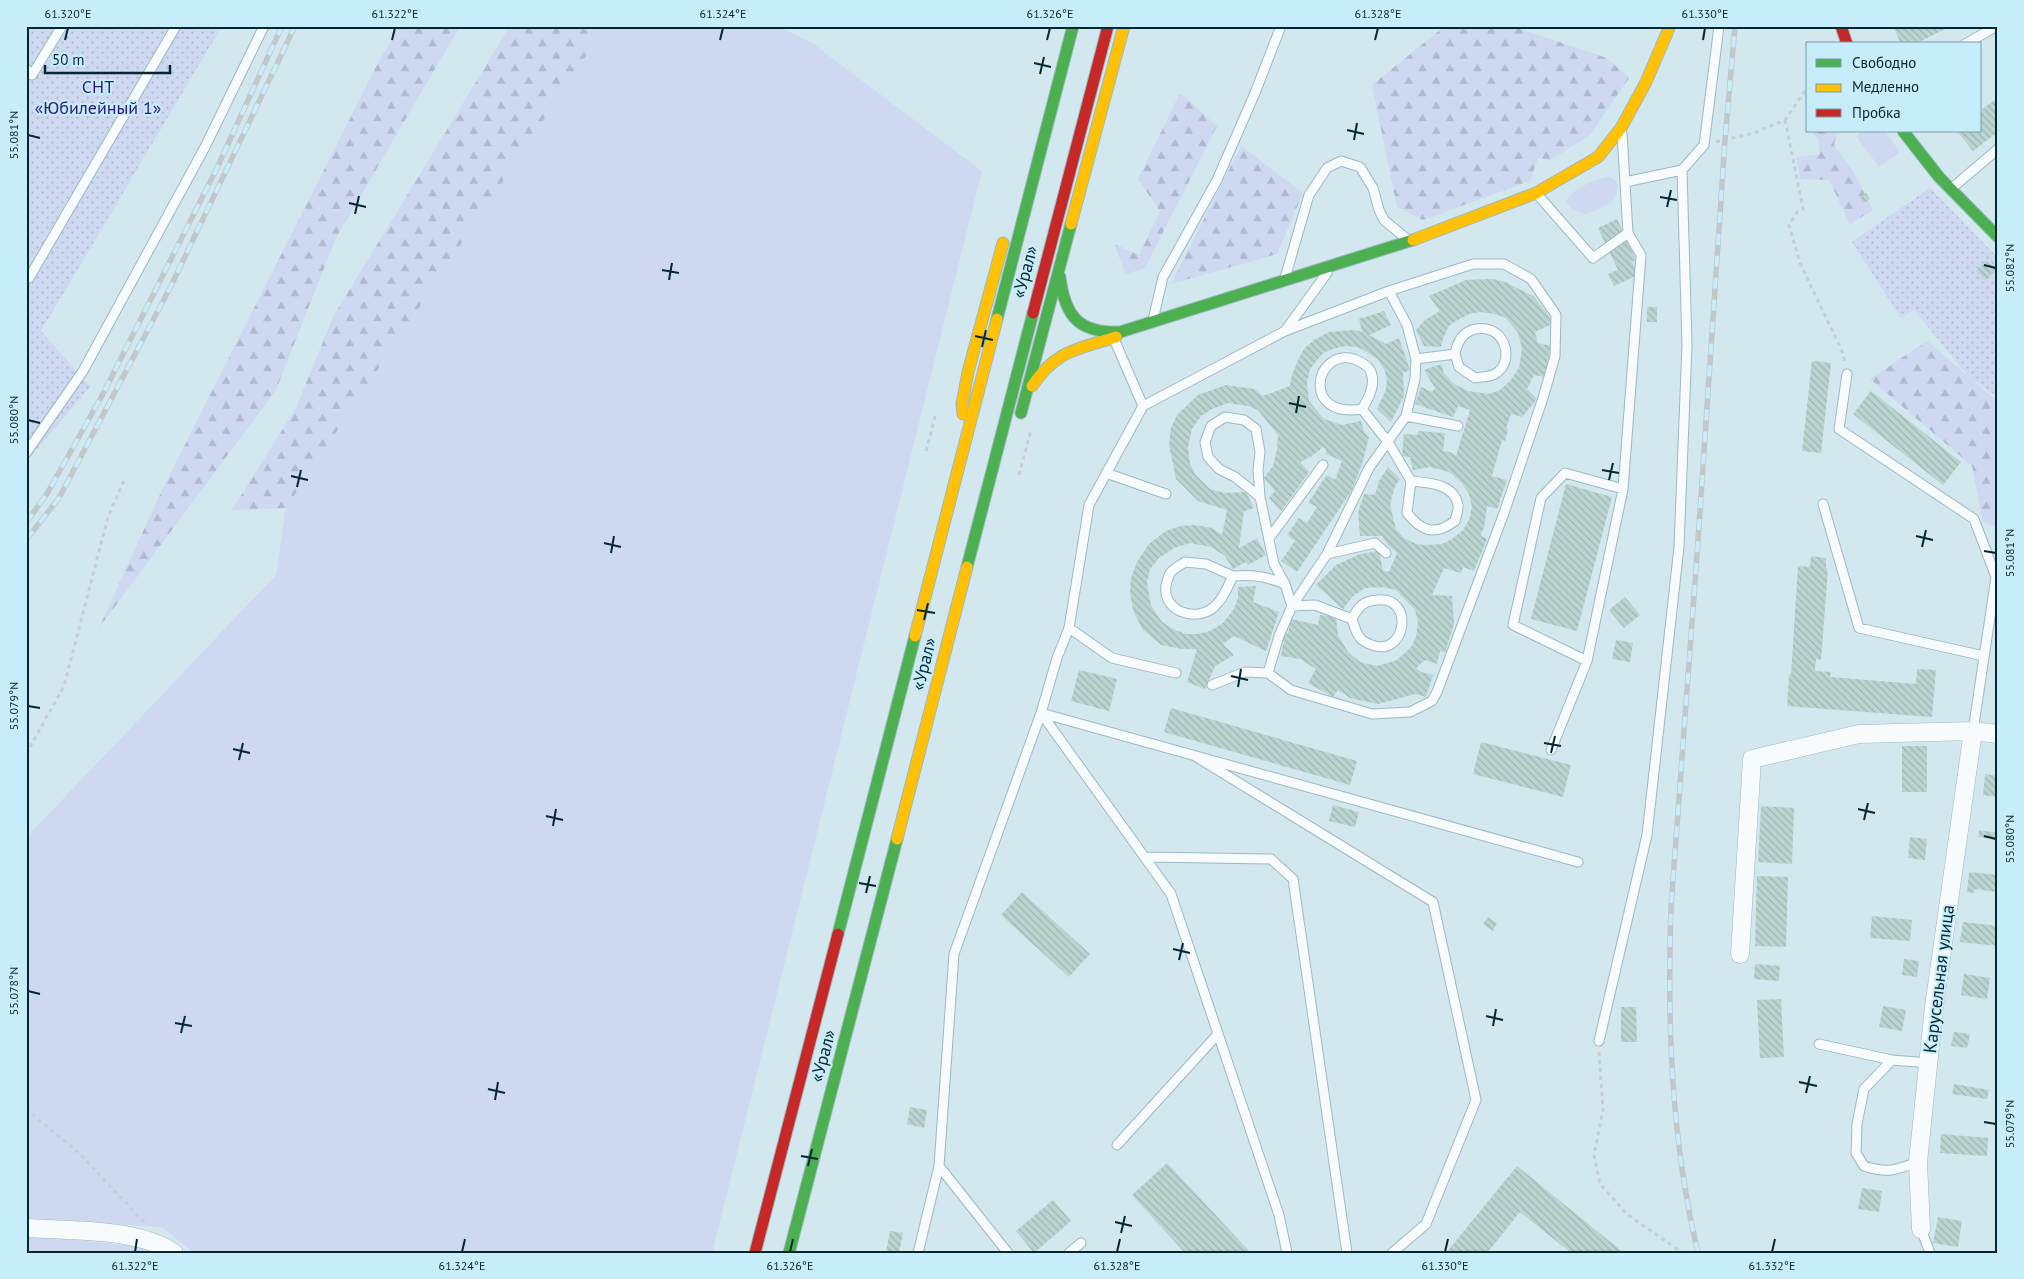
<svg xmlns="http://www.w3.org/2000/svg" width="2024" height="1279" font-family="'PT Sans',sans-serif">
<defs>
<pattern id="forest-firs" width="22" height="20" patternUnits="userSpaceOnUse" patternTransform="scale(1.25)"><rect width="22" height="20" fill="#ced8f1"/><path d="M5 1l3.5 6h-7zM16 11l3.5 6h-7z" fill="#afb9cf"/></pattern>
<pattern id="park-dots" width="8" height="8" patternUnits="userSpaceOnUse" patternTransform="scale(1.25)"><rect width="8" height="8" fill="#ced8f1"/><path d="M2 2h.1M6 6h.1" fill="none" stroke="#afb9cf" stroke-width="1.8" stroke-linecap="round"/></pattern>
<pattern id="building-back-hatch" width="6" height="6" patternUnits="userSpaceOnUse" patternTransform="scale(1.25)"><rect width="6" height="6" fill="#bad4cf"/><path d="M-1 5l2 2M0 0l6 6M5-1l2 2" fill="none" stroke="#9eb6b2"/></pattern>
</defs>
<rect width="100%" height="100%" fill="#d3e7ee"/>
<!-- grass -->
<path fill="#ced8f1" d="M606,26H777L812,43L982,171L712,1253H194L162,1227L26,1219V838L276,575L286,508Z
M1862,131H1885L1900,152L1879,167L1856,136Z
M1609,177L1615,180L1618,187L1616,195L1611,203L1587,214L1572,210L1566,201C1574,188 1594,179 1609,177Z
M26,1235L152,1248L163,1253H26Z"/>
<!-- forest -->
<path fill="url(#forest-firs)" d="M399,26H460L336,238L276,390L99,628L163,488L376,67Z
M510,26H606L286,508L232,510L296,408L333,317Z
M1445,26H1511L1607,58L1629,78L1590,135L1550,160L1538,158L1530,181L1423,220L1397,207L1372,85Z
M1180,93L1217,126L1145,268L1126,274L1114,244L1139,255L1160,211L1138,179Z
M1810,131H1837L1834,145L1853,171L1873,210L1850,224L1829,180L1800,179L1797,157L1820,154L1818,139Z
M1241,146L1303,193L1277,254L1171,284Z
M1927,341L1998,402V529L1983,521L1972,466L1870,379Z"/>
<!-- park -->
<path fill="url(#park-dots)" d="M26,26H222L41,331L90,387L26,462Z
M1930,188L1998,258V397L1969,377L1914,310L1901,318L1852,242Z"/>
<!-- building -->
<path fill="url(#building-back-hatch)" d="M1893,26H1951L1915,44H1901Z
M1998,97V132L1973,151L1957,131H1980V111Z
M1866,193L1870,199L1864,203L1860,198Z
M1617,219L1636,260L1632,262L1638,275L1614,286L1608,274L1618,270L1598,228Z
M1986,261L1996,269L1986,280L1976,271Z
M1493,279L1505,282L1533,296L1547,313L1552,324L1535,332L1538,343L1551,346L1544,377L1534,375L1527,389L1537,399L1522,417L1511,414L1506,428L1508,429L1505,441L1502,440L1492,476L1507,480L1497,509L1487,506L1484,528L1480,535L1487,539L1474,571L1463,567L1461,573L1444,568L1432,595L1452,596L1454,624L1445,653L1440,651L1437,664L1425,660L1416,668L1421,672L1433,675L1426,697L1415,694L1378,704L1350,698L1338,690L1333,697L1308,683L1316,669L1300,659L1281,656L1285,633L1288,634L1291,619L1318,625L1320,615L1336,617L1338,635L1348,652L1360,662L1377,666L1397,660L1411,647L1416,637L1418,622L1415,610L1396,590L1383,587L1365,588L1353,596L1343,609L1316,585L1336,565L1360,554L1379,551L1383,571L1389,572L1397,553L1388,545L1382,536H1360L1358,513L1364,494L1375,495L1379,481L1388,467L1400,479L1395,486L1390,505L1396,529L1404,538L1416,544L1426,545L1442,544L1452,539L1463,530L1469,520L1472,507L1469,494L1461,482L1449,472L1430,467L1413,470L1410,457L1402,456L1404,434L1418,435V431L1445,433L1443,451L1450,452L1456,456L1470,410L1458,406L1453,417L1415,404L1421,387L1432,392L1435,388L1424,370L1441,364L1444,373L1454,384L1468,391L1489,394L1500,390L1510,381L1519,368L1522,348L1518,333L1506,318L1495,314L1480,312L1469,314L1456,321L1449,326L1443,338L1441,347L1424,346L1416,330L1425,320L1440,311L1429,296L1466,280Z
M1647,307H1657V322H1647Z
M1384,311L1391,325L1369,335L1386,344L1399,338L1410,370L1403,373L1404,396L1391,422L1377,409L1386,390L1387,378L1384,369L1378,360L1367,352L1358,347L1345,346L1333,349L1323,353L1310,369L1307,383L1309,401L1324,419L1342,425L1361,421L1364,432L1369,437L1363,461L1352,490L1297,572L1281,561L1295,541L1287,535L1299,518L1307,523L1317,507L1308,503L1327,475L1335,480L1342,461L1326,454V449L1323,447L1312,456L1300,462L1309,472L1281,511L1269,498L1275,491L1264,478L1273,466L1277,449L1278,435L1258,410L1248,406L1228,403L1212,409L1201,416L1192,429L1188,447L1190,463L1195,474L1210,489L1224,493L1246,492L1254,508L1244,511L1239,548L1257,538L1266,555L1248,565L1246,562L1233,569L1225,556L1211,547L1190,543L1174,548L1159,558L1150,569L1147,583L1151,605L1162,622L1175,630L1186,634H1197L1210,631L1223,623L1234,609L1238,598V587L1256,586L1253,602L1279,612L1266,651L1234,636L1223,644L1234,655L1215,666L1205,689L1187,682L1197,649H1182L1161,645L1143,630L1133,610L1130,592L1131,578L1137,562L1149,544L1166,531L1180,526L1195,525L1212,528L1222,535L1227,510L1198,501L1176,479L1169,445L1171,428L1177,415L1198,395L1226,385L1254,389L1263,396L1290,386L1292,375L1298,360L1304,349L1314,340L1329,332L1354,330L1362,332L1359,319Z
M1812,361L1831,363L1821,453L1802,451Z
M1871,391L1961,462L1943,485L1853,414Z
M1566,484L1612,497L1577,631L1531,619Z
M1811,556L1826,558V568L1828,569L1821,660L1816,659L1815,671L1831,672L1830,677L1916,684L1917,669L1936,670L1932,717L1787,706L1789,675H1791L1798,566L1810,567Z
M1625,597L1640,615L1624,628L1609,610Z
M1616,640L1633,643L1630,662L1612,659Z
M1079,670L1117,679L1109,711L1071,701Z
M1171,708L1357,761L1350,785L1164,732Z
M1481,742L1571,765L1563,797L1473,774Z
M1902,746H1927V792H1902Z
M1985,774L1998,776V797L1983,795Z
M1333,805L1359,812L1355,827L1329,821Z
M1761,806L1794,808L1792,864L1758,862Z
M1979,830L1998,833V840L1978,837Z
M1910,837L1927,839L1925,860L1908,858Z
M1969,872L1998,875L1996,892L1975,889L1974,893L1967,892Z
M1757,876L1788,877L1786,947L1755,946Z
M1022,892L1090,954L1069,977L1001,915Z
M1872,916L1912,920L1910,941L1870,938Z
M1488,917L1497,923L1493,931L1483,924Z
M1963,922L1998,926V946L1960,942Z
M1904,959L1919,961L1917,977L1902,975Z
M1755,964L1780,966L1779,981L1754,979Z
M1964,974L1990,978L1987,999L1961,995Z
M1781,999L1784,1057L1760,1058L1757,1000Z
M1883,1006L1906,1010L1902,1031L1879,1027Z
M1621,1007H1636L1637,1042H1621Z
M1954,1032L1970,1034L1967,1048L1951,1046Z
M1954,1084L1989,1090L1987,1099L1952,1094Z
M910,1107L927,1110L924,1128L907,1124Z
M1941,1134L1988,1138L1987,1156L1940,1153Z
M1167,1163L1251,1253H1185L1132,1195Z
M1517,1166L1624,1253H1571L1520,1212L1487,1253H1446Z
M1862,1188L1882,1191L1879,1212L1858,1209Z
M1053,1200L1071,1221L1034,1253L1016,1231Z
M1938,1217L1962,1221L1958,1247L1933,1243Z
M890,1231L903,1233L899,1253L886,1252Z"/>
<g fill="none" stroke-linecap="round" stroke-linejoin="round">
<!-- lane casing -->
<g stroke="#9bb9c3" stroke-width="11">
<path id="lane" d="M1965,44L1997,26
M26,69L32,75L62,26
M1682,170L1704,145L1719,26
M1952,188L1998,149
M1536,193L1593,258L1628,233L1622,133
M29,278L176,26
M1285,278L1309,195L1327,168L1341,161L1360,167L1373,188L1379,210L1384,220L1408,240
M1153,320L1163,277L1217,180L1255,93L1281,26
M1416,359L1455,354C1457,343 1461,334 1472,330C1504,320 1517,361 1495,374C1489,377 1481,377 1475,378L1459,367L1455,354
M1847,374L1839,429L1974,519L1996,577L1973,731
M1143,406L1285,331L1327,273
M1362,409C1301,419 1314,348 1354,359C1359,361 1367,365 1370,370C1377,383 1369,398 1362,409L1388,442L1411,481L1407,513C1422,532 1435,536 1455,521C1456,516 1459,509 1458,505C1454,483 1428,483 1411,481
M1406,416L1458,426
M26,453L83,371L205,147L264,26
M1106,473L1166,494
M1260,497L1235,477L1219,469L1208,457L1205,442L1211,426L1225,417L1244,420L1256,429L1260,452L1258,470L1260,497L1274,564L1285,584L1292,606L1315,605L1352,619C1357,635 1358,641 1375,646C1407,654 1414,596 1377,600C1363,601 1358,607 1352,619
M1823,504L1859,628L1984,656
M1270,537L1323,465
M1327,554L1375,543L1386,553
M1233,576L1206,564L1185,562C1181,565 1176,567 1172,571C1169,573 1169,577 1167,581C1158,611 1197,624 1215,606C1224,598 1228,586 1233,576C1253,574 1267,577 1285,584
M1069,628L1112,658L1176,673
M1587,661L1513,625L1541,498L1565,473L1623,489
M1268,673L1279,636L1292,606L1327,554L1369,468L1406,416L1415,379L1416,359L1407,325L1389,291
M1212,685L1245,672L1268,673L1291,690L1372,714L1410,712L1432,701L1437,692L1504,513L1543,398L1555,356L1556,315L1531,279L1504,264H1473L1389,291L1285,331
M1041,713L1171,894L1279,1215L1287,1253
M1041,713L1578,862
M1551,750L1587,661L1623,489L1641,255L1628,233
M1195,756L1433,902L1476,1100L1426,1224L1392,1253
M1145,857L1271,859L1293,879L1347,1253
M1599,1041L1647,835L1679,547L1687,345L1682,170L1625,182
M1819,1044L1892,1060L1929,1063
M1892,1060L1864,1089L1857,1124L1856,1153L1864,1166C1888,1174 1895,1170 1918,1162
M1117,1145L1218,1034
M939,1166L1008,1253
M1921,1229L1930,1253
M918,1253L939,1166L954,954L1041,713L1057,658L1069,628L1089,505L1143,406L1114,339
M1069,1253L1081,1243"/>
</g>
<!-- street casing -->
<g stroke="#9bb9c3" stroke-width="19">
<path id="street" d="M1740,954L1752,759L1859,734L1973,731L1998,734
M26,1228C70,1231 139,1228 174,1253
M1921,1229L1918,1162L1934,1007L1973,731"/>
</g>
<!-- fast casing -->
<g stroke="#9bb9c3" stroke-width="13">
<path id="fast" d="M1903,131L1939,177L1998,237
M1060,277C1065,317 1079,333 1120,332L1413,240
M997,319L1073,26
M1021,413L1071,224
M967,567L1033,313
M838,934L915,636
M789,1253L897,839"/>
</g>
<!-- slow casing -->
<g stroke="#9bb9c3" stroke-width="13">
<path id="slow" d="M1071,224L1124,26
M1413,240L1536,193L1598,157L1621,128L1646,82L1670,26
M1032,386C1056,350 1078,349 1116,337
M963,414L962,404L968,372L1003,243
M915,636L997,319
M897,839L967,567"/>
</g>
<!-- jam casing -->
<g stroke="#9bb9c3" stroke-width="13">
<path id="jam" d="M1841,26L1847,44
M1033,313L1108,26
M755,1253L838,934"/>
</g>
<!-- path -->
<path stroke="#c7ced1" stroke-width="3" stroke-dasharray="4 4" stroke-linecap="butt" d="M1785,120L1803,209L1797,212L1789,225L1800,263L1842,351L1845,362
M1716,142L1754,133L1785,120L1808,86
M926,451L936,413
M1019,475L1031,430
M26,754L64,686L108,517L125,478
M1599,1052L1603,1110L1594,1155L1600,1184L1628,1215L1683,1253
M26,1109L78,1152L145,1223"/>
<!-- lane -->
<use href="#lane" stroke="#f8fbfc" stroke-width="9"/>
<!-- street -->
<use href="#street" stroke="#f8fbfc" stroke-width="18"/>
<!-- fast -->
<use href="#fast" stroke="#4caf50" stroke-width="11"/>
<!-- slow -->
<use href="#slow" stroke="#ffc107" stroke-width="11"/>
<!-- jam -->
<use href="#jam" stroke="#c62828" stroke-width="11"/>
<!-- rail casing -->
<g stroke="#c0c8ca" stroke-width="5.5">
<path id="rail" d="M26,523L48,492L104,392L217,168L282,26
M26,540L59,498L171,286L295,26
M1698,1253C1671,1139 1667,1023 1671,907L1698,541L1725,140L1735,26"/>
</g>
<!-- rail -->
<use href="#rail" stroke="#c7edfa" stroke-width="4" stroke-dasharray="11" stroke-linecap="butt"/>
</g>
<!-- ticks -->
<path fill="none" stroke="#042832" stroke-width="2" d="M65,40L68,28M392,40L395,28M720,40L723,28M1047,40L1050,28M1375,40L1378,28M1703,40L1705,28M1034,63L1051,67M1040,74L1044,57M1347,130L1364,134M28,135L40,138M1354,140L1357,123M1660,197L1677,200M349,203L366,207M1667,207L1671,190M355,214L359,196M1984,265L1996,268M662,270L679,273M669,280L672,263M975,336L993,340M982,347L986,330M1289,403L1306,407M1296,413L1299,396M28,420L40,423M1602,470L1619,473M291,476L308,480M1609,480L1613,463M297,487L301,470M1916,536L1933,540M604,543L621,547M1922,547L1926,530M1984,551L1996,553M611,553L614,536M917,610L935,613M924,620L928,603M1231,676L1248,680M1238,687L1241,669M28,706L40,708M1544,743L1561,746M233,749L250,753M1551,753L1555,736M239,760L243,743M1858,809L1875,813M546,816L563,820M1864,820L1868,803M553,826L556,809M1984,836L1996,839M859,883L876,886M866,893L870,876M1173,949L1190,953M1179,960L1183,943M28,991L40,994M1486,1016L1503,1020M175,1023L192,1026M1493,1026L1496,1009M181,1033L185,1016M1799,1082L1817,1086M488,1089L505,1093M1806,1093L1810,1076M495,1100L498,1082M1984,1122L1996,1124M801,1156L818,1159M808,1166L812,1149M1115,1222L1132,1226M1121,1233L1125,1216M135,1252L137,1239M462,1252L465,1239M790,1252L793,1239M1117,1252L1120,1239M1445,1252L1448,1239M1772,1252L1775,1239"/>
<g text-anchor="middle" stroke-width="4" stroke-linejoin="round" paint-order="stroke">
<!-- park labels -->
<g font-size="18" fill="#2d1a80" stroke="#c7edfa">
<text x="98" y="93">СНТ<tspan x="98" dy="21">«Юбилейный 1»</tspan></text>
</g>
<!-- street labels -->
<g font-size="18" fill="#042832" stroke="#c7edfa">
<text transform="translate(1025 272) rotate(-75)" y="6">«Урал»</text>
<text transform="translate(924 664) rotate(-76)" y="6">«Урал»</text>
<text transform="translate(1939 979) rotate(-83)" y="6">Карусельная улица</text>
<text transform="translate(823 1056) rotate(-75)" y="6">«Урал»</text>
</g>
</g>
<!-- border -->
<rect width="2024" height="1279" fill="none" stroke="#c7edfa" stroke-width="55"/>
<!-- legend -->
<rect x="1806" y="42" width="175" height="90" fill="#c7edfa" stroke="#799eaa"/>
<rect x="1816" y="59" width="25" height="8" fill="#4caf50" stroke="#799eaa"/>
<text x="1852" y="68" font-size="15" fill="#042832">Свободно</text>
<rect x="1816" y="84" width="25" height="8" fill="#ffc107" stroke="#799eaa"/>
<text x="1852" y="92" font-size="15" fill="#042832">Медленно</text>
<rect x="1816" y="109" width="25" height="8" fill="#c62828" stroke="#799eaa"/>
<text x="1852" y="118" font-size="15" fill="#042832">Пробка</text>
<!-- scale -->
<path d="M45 65v8h125v-8" fill="none" stroke="#042832" stroke-width="2.5"/>
<text x="52" y="65" font-size="15" fill="#042832" stroke="#c7edfa" stroke-width="4" paint-order="stroke">50 m</text>
<rect x="28" y="28" width="1968" height="1224" fill="none" stroke="#042832" stroke-width="2"/>
<g font-size="12" text-anchor="middle" fill="#042832">
<text x="68" y="18">61.320°E</text>
<text x="395" y="18">61.322°E</text>
<text x="723" y="18">61.324°E</text>
<text x="1050" y="18">61.326°E</text>
<text x="1378" y="18">61.328°E</text>
<text x="1705" y="18">61.330°E</text>
<text transform="translate(14 135) rotate(-90)" y="4">55.081°N</text>
<text transform="translate(2010 268) rotate(-90)" y="4">55.082°N</text>
<text transform="translate(14 420) rotate(-90)" y="4">55.080°N</text>
<text transform="translate(2010 553) rotate(-90)" y="4">55.081°N</text>
<text transform="translate(14 706) rotate(-90)" y="4">55.079°N</text>
<text transform="translate(2010 839) rotate(-90)" y="4">55.080°N</text>
<text transform="translate(14 991) rotate(-90)" y="4">55.078°N</text>
<text transform="translate(2010 1124) rotate(-90)" y="4">55.079°N</text>
<text x="135" y="1270">61.322°E</text>
<text x="462" y="1270">61.324°E</text>
<text x="790" y="1270">61.326°E</text>
<text x="1117" y="1270">61.328°E</text>
<text x="1445" y="1270">61.330°E</text>
<text x="1772" y="1270">61.332°E</text>
</g>
</svg>
